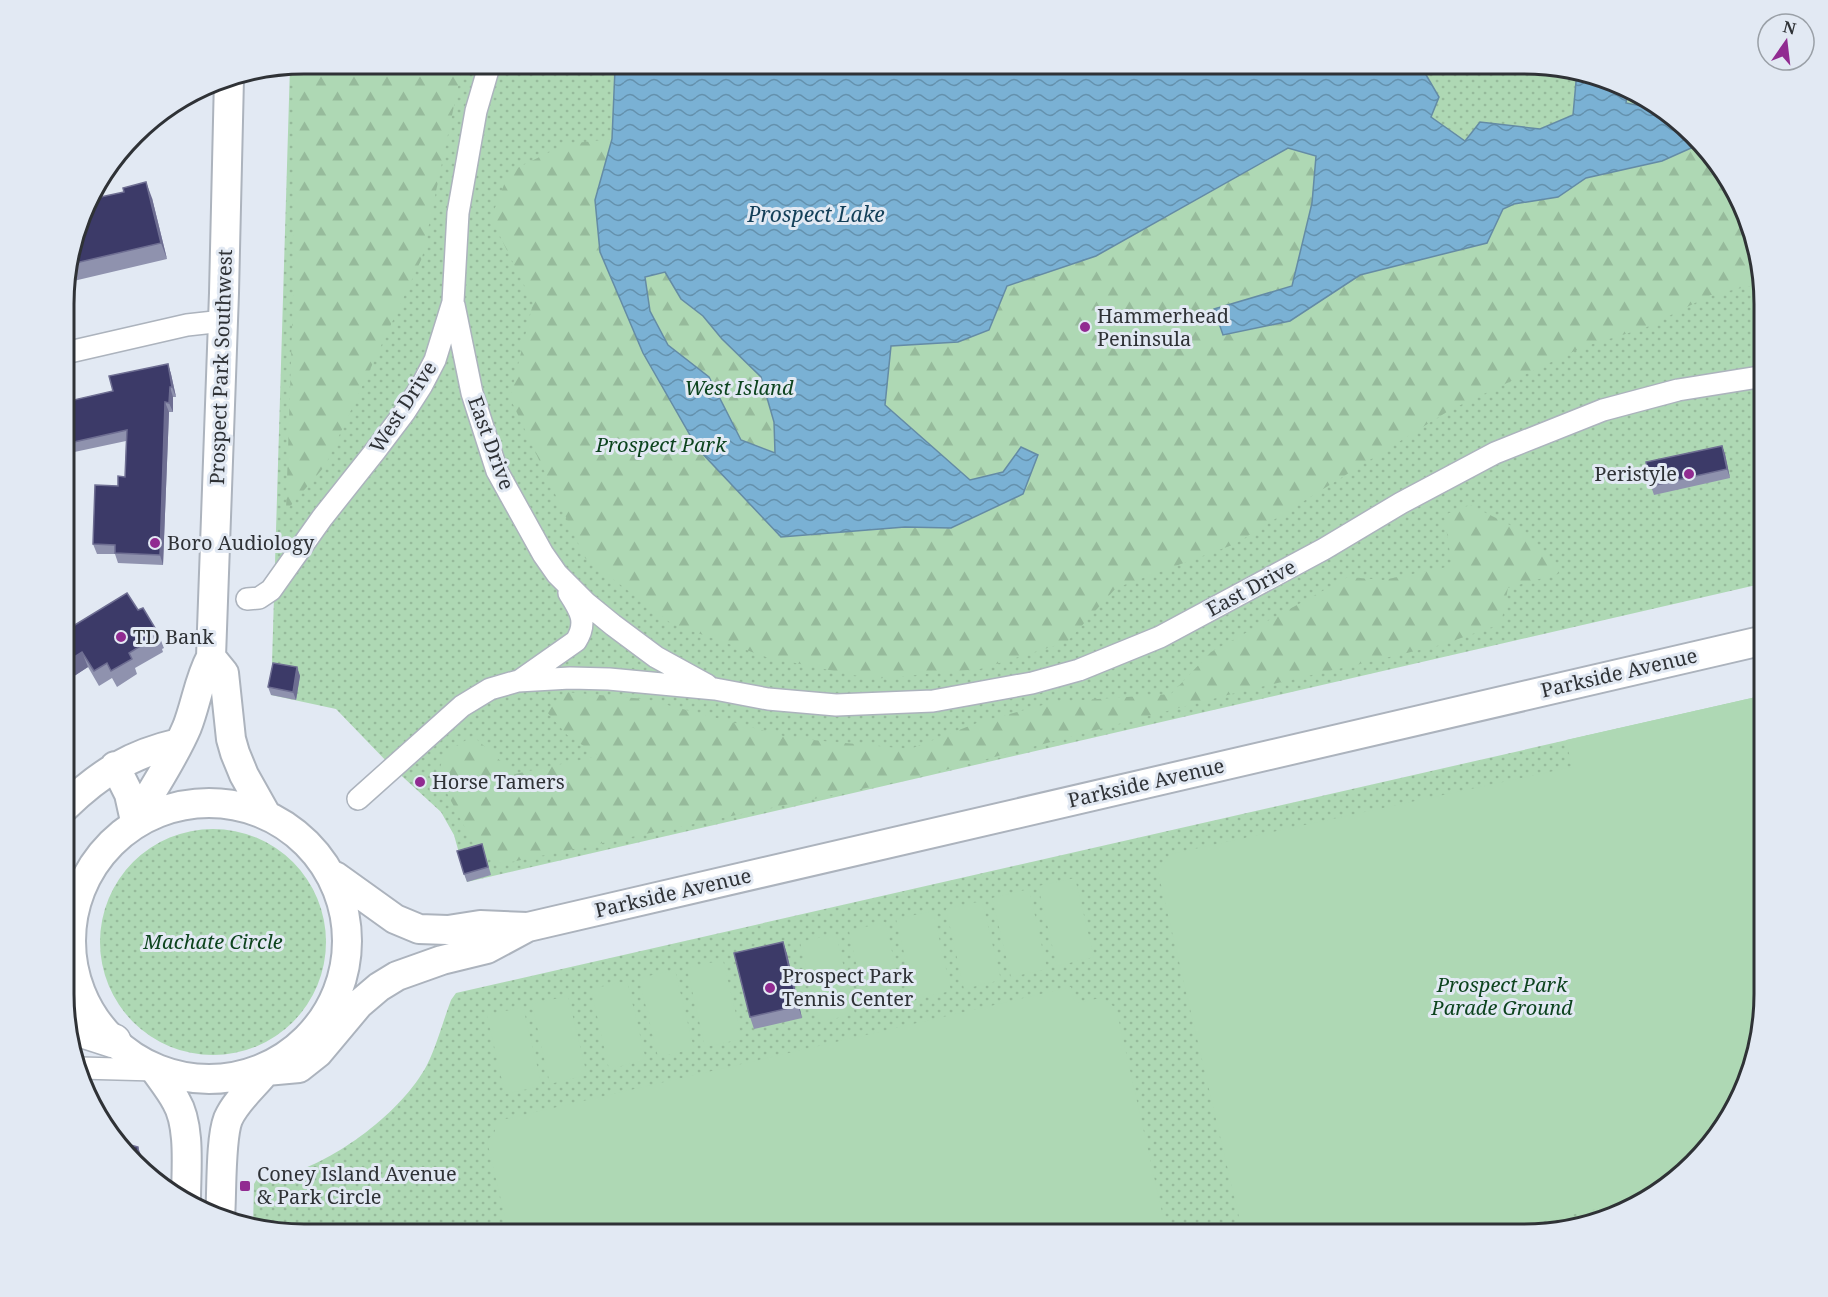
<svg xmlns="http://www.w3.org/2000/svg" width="1828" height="1297" font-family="'Noto Serif',serif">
<defs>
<pattern id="green-dots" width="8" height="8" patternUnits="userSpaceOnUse" patternTransform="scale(1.5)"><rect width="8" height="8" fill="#aed8b4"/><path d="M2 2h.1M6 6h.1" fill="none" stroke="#96ba9b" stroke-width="1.8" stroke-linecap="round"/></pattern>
<pattern id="forest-firs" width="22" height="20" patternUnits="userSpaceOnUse" patternTransform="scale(1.5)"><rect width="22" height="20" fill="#aed8b4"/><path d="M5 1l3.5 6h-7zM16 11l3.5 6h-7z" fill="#96ba9b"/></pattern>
<pattern id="water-waves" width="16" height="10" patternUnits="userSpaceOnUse" patternTransform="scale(1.5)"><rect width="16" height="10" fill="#7ab1d4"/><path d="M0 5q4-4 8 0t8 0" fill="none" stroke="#6491ad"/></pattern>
</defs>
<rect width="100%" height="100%" fill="#e2e9f3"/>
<!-- green -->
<path fill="url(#green-dots)" d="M304,63H1540L1602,76L1671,112L1740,197L1765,288V583L467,882L454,835L441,812L392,767L336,709L271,695L276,671L272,663L290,66Z
M1765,695V1009L1752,1071L1716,1140L1631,1209L1525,1234H288L253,1227L254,1184L257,1179C266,1178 276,1177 285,1175C336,1161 402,1112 427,1065C437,1045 443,1021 451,1000L456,993Z
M100 942a113 113 0 1 1 226 0a113 113 0 1 1-226 0Z"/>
<!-- forest -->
<path fill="url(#forest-firs)" d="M304,63H463L422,258L325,466L286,511L293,300L294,65Z
M612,139L595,200L600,252L643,353L698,449L905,527L951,528L1023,494L1038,456L1021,447L1003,472L970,480L884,405L891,346L958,342L1007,286L1096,256L1288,148L1316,156L1312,203L1292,286L1214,309L1223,334L1290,321L1360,275L1487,243L1503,209L1514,203L1558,197L1586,178L1662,161L1698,145L1740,197L1763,283L1711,295L1645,328L1583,347L1450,410L1235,544L1116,588L1067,642L980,669L873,679L766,657L672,624L585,558L510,398L533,303L491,218L509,172L566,144Z
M665,272L681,299L703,316L722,339L761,377L774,422L776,454L741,440L709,377L668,345L650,311L645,277Z
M1470,505L1524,532L1560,573L1508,588L1501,624L1441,645L1239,692L919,777L502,864L473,843L438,776L444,753L473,736L515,774L599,756L567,735L547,712L565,692L645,699L791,738L910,749L977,723L1054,702L1171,694L1211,652L1348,577L1383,580L1452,566L1444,515Z"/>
<!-- pitch -->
<path fill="#aed8b4" d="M1765,695V1009L1752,1071L1716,1140L1645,1198L1488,1234H1243L1158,872L1171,854L1572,767L1566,740Z
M1075,878L1094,957L1057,966L1038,886Z
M1029,889L1047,969L1011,977L992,898Z
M982,901L1001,980L964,989L946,909Z
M933,911L951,991L915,999L896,919Z
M885,922L904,1002L867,1010L849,931Z
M836,934L855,1014L819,1022L800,942Z
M723,960L742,1039L705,1047L687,968Z
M675,970L694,1049L658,1057L639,978Z
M627,981L646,1060L609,1069L591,989Z
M1071,987L1075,1003L1101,998L1116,1008L1167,1234H509L487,1141L495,1131L493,1122Z
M568,996L587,1075L550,1084L532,1004Z
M523,1007L542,1086L505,1094L487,1015Z"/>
<!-- water -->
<path fill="url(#water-waves)" stroke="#648ba5" stroke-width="1.5" fill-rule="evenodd" d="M628,63H1435L1425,73L1439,97L1431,117L1465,141L1480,122L1540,129L1573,115L1577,71L1602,76L1628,90L1626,103L1671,112L1698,145L1662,161L1586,178L1558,197L1514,204L1503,209L1487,243L1360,275L1290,321L1223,335L1214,309L1292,286L1312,203L1316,156L1288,148L1096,256L1007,286L989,330L958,342L891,346L885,405L970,480L1003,472L1021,447L1038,455L1023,494L951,528L905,527L781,537L698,449L643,353L600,252L595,200L612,139L615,69ZM665,272L681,299L703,316L722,339L761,377L774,422L775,453L741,440L709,377L668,345L650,311L645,277Z"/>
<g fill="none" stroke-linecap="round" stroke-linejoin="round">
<!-- street casing -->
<g stroke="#acb3bd" stroke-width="24">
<path id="street" d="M454,305L472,393L497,471L543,554L557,574L586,603L613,625L656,657L707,685
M65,353L187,325L223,321
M247,599L259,598L271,590L322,518L376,450L404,413L422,385L435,360L453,302L458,213L476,111L490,63
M519,681L576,641C588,622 580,610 569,593
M358,799L462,706L490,689L518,681L570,678L609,679L715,689L768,699L836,705L933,701L1032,683L1079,670L1160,637L1324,549L1401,503L1495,453L1603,410L1678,390L1765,376
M80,1068L155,1070"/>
</g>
<!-- secondary casing -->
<g stroke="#acb3bd" stroke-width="32">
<path id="secondary" d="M211,657L224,673L231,739L235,753L244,775L267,816
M115,766L129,794L135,821
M71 941a138 138 0 1 1 276 0a138 138 0 1 1-276 0Z
M65,807C100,773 131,754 179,743
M135,821C152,789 173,760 187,727C196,704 199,679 211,657L224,293L229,78
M335,876L395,919L419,929L448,930L480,925L527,927
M155,1070C162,1080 170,1090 176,1101C191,1126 186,1171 186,1200
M266,1071L299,1068L318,1053L359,1004L379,987L397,976L442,960L487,949L528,927L1765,640
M220,1218C222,1193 220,1140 228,1119C236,1101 254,1086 266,1071"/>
</g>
<!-- highway casing -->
<g stroke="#acb3bd" stroke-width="36">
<path id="highway" d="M67,1029L83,1031L114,1041"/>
</g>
<!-- street -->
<use href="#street" stroke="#fff" stroke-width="21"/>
<!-- secondary -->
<use href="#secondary" stroke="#fff" stroke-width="28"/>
<!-- highway -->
<use href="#highway" stroke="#fff" stroke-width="33"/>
</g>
<!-- wall -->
<path fill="#8f92ae" d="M152,198L167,259L65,283V272L87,200Z
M168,364L171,374L176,397H173V412H169L163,565L118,563L115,554H97L93,544L118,486L125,477L126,441L65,454V402L113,391Z
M1722,446L1725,454L1730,478L1654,495L1651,486Z
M138,610L158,633L164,648L162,649L163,652L135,668L137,674L117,687L112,678L99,686L88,667L65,682V631Z
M297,667L300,676L296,700L271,695L268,687Z
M65,712L71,729L65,733Z
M482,844L491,875L467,882L464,874Z
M783,942L787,954L802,1018L754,1029L750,1017Z"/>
<!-- shaded-wall -->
<path fill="#6e6e92" d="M146,182L152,198L167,259L161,243Z
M168,364L171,374L176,397L172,387Z
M170,387L173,397V412L169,403Z
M165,402L169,412L163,565L160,555Z
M1722,446L1725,454L1730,478L1727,469Z
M82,652L88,667L65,682V663Z
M297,667L300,676L296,700L293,692Z
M783,942L787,954L802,1018L798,1006Z
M138,1147L148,1174L138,1162Z"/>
<!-- building -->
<path fill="#3c3a68" stroke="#6e6e92" stroke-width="1.5" d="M146,182L161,243L67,265L87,200L124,192L123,188Z
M168,364L172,387H170L169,403L165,402L160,555L115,553V545L93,544L95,485L118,486V476L125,477L127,430L65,444V402L113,391L109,376Z
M1722,446L1727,469L1651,486L1646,462Z
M127,593L138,610L143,608L158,633L156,634L157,636L129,653L132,659L111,671L107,663L94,671L82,652L65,663V631Z
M273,663L297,667L293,692L268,687Z
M482,844L488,867L464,874L457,851Z
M783,942L798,1006L750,1017L734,953Z
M120,1142L138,1147V1162Z"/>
<!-- markers -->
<g fill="#912b91" stroke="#e2e9f3" stroke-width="2">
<circle cx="1085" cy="327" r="6"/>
<circle cx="1689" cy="474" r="6"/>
<circle cx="155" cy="543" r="6"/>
<circle cx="121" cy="637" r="6"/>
<circle cx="420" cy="782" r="6"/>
<circle cx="770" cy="988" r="6"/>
<rect x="239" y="1180" width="12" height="12" rx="3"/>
</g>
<g text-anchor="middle" stroke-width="6" stroke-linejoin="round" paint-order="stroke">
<!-- poi labels -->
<g font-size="20" fill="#2f3236" stroke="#e2e9f3" text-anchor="start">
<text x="1097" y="323">Hammerhead<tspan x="1097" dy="23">Peninsula</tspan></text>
<text x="1677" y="481" text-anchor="end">Peristyle</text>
<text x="167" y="550">Boro Audiology</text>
<text x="133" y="644">TD Bank</text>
<text x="432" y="789">Horse Tamers</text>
<text x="782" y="983">Prospect Park<tspan x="782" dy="23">Tennis Center</tspan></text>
<text x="257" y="1181">Coney Island Avenue<tspan x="257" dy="23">&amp; Park Circle</tspan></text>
</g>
<!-- street labels -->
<g font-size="20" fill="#2f3236" stroke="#e2e9f3">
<text transform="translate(221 367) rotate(-88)" y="7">Prospect Park Southwest</text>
<text transform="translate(403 407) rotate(-57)" y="7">West Drive</text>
<text transform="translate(491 443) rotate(70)" y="7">East Drive</text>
<text transform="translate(1251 588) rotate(-28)" y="7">East Drive</text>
<text transform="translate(1619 673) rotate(-13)" y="7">Parkside Avenue</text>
<text transform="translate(1146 783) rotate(-13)" y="7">Parkside Avenue</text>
<text transform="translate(673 893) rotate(-13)" y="7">Parkside Avenue</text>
</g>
<!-- park labels -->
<g font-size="20" font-style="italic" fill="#0d441e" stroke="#e2e9f3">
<text x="739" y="395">West Island</text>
<text x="661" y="452">Prospect Park</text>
<text x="213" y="949">Machate Circle</text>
<text x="1502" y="992">Prospect Park<tspan x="1502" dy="23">Parade Ground</tspan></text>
</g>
<!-- water labels -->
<g font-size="21" font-style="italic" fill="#133f58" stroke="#e2e9f3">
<text x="816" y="222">Prospect Lake</text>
</g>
</g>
<!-- crop -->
<path d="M0 0H1828V1297H0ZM304 74H1524A230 230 0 0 1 1754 304V994A230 230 0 0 1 1524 1224H304A230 230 0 0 1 74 994V304A230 230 0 0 1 304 74Z" fill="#e2e9f3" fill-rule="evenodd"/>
<path fill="none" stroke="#2f3236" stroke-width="3" d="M304 74H1524A230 230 0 0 1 1754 304V994A230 230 0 0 1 1524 1224H304A230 230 0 0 1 74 994V304A230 230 0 0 1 304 74Z"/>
<!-- north arrow -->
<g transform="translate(1786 42) rotate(14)"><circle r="28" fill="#e2e9f3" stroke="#9aa0a7" stroke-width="1.5"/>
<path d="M0-4.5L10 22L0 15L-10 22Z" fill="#912b91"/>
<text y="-9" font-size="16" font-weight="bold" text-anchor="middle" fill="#2f3236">N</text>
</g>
</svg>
